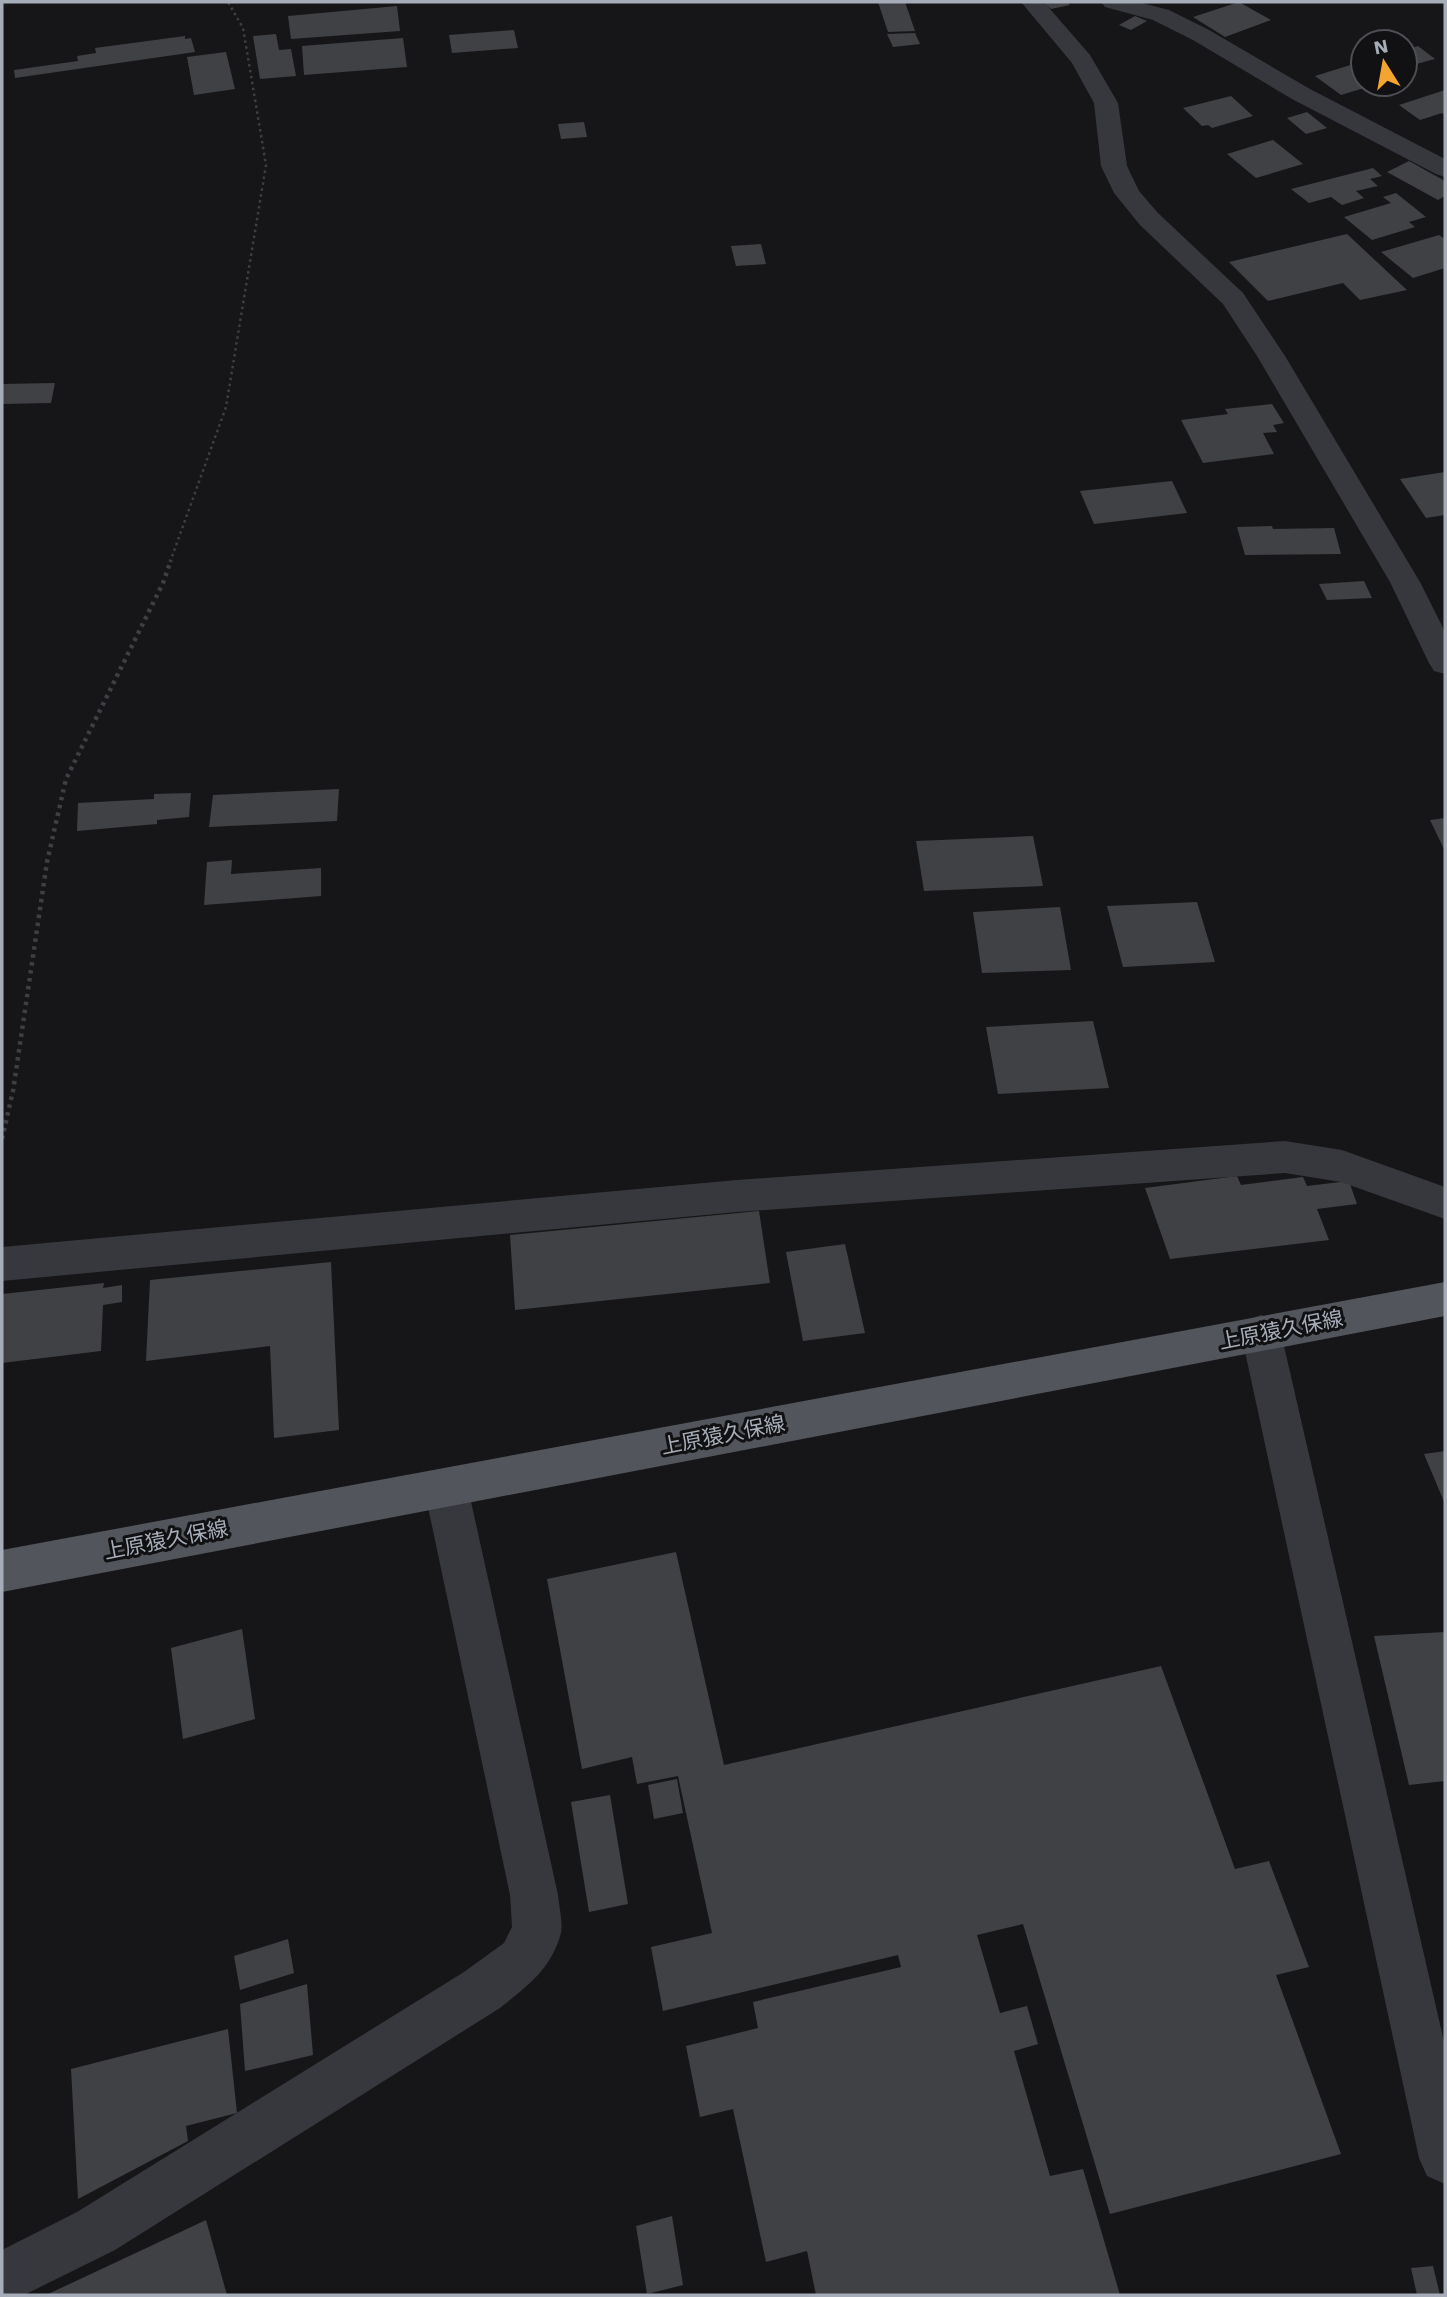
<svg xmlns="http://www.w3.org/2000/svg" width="1447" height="2297" font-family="'Work Sans','Noto Sans JP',sans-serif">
<rect width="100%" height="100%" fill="#161618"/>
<!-- building -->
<path fill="#404145" d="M878,2H905L915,31L888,32Z
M1043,2H1067L1070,5L1051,9Z
M1239,2L1271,20L1225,37L1193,17Z
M397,6L400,31L291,39L288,16Z
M1135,16L1147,21L1131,30L1119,25Z
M514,30L518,48L452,53L449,35Z
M915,33L920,44L893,47L887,34Z
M276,34L279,50L291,49L296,76L260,79L253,36Z
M185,36V39L191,38L195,52L15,78L14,70L78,61L77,56L96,53L95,48Z
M403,38L407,67L304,75L302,46Z
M1418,46L1435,59L1405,67V50Z
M226,52L235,89L194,95L187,57Z
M1360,62L1363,65V84L1374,85L1341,95L1315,76Z
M1445,90V115L1442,113L1420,120L1399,105Z
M1231,96L1253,116L1212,128L1208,125L1202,126L1183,108Z
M1307,112L1327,128L1306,134L1287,118Z
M584,122L587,137L561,139L558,124Z
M1273,140L1303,164L1256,178L1227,154Z
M1409,161L1445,181V196L1438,200L1387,172Z
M1373,168L1382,176L1370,179L1378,186L1356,191L1364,198L1342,205L1331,197L1309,203L1291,189Z
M1396,193L1426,217L1409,222L1415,227L1372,240L1344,217L1391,203L1383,197Z
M1347,234L1407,290L1360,300L1343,283L1268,301L1229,262Z
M1439,235L1445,239V268L1413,278L1381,252Z
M761,244L766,264L736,266L731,246Z
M55,383L51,403L2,404V384Z
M1272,404L1284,423L1273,425L1277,432L1263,433L1274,454L1203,463L1181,420L1228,414L1225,409Z
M1445,472V515L1426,518L1400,479Z
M1172,481L1187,513L1094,524L1080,491Z
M1272,526L1273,529L1334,528L1341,554L1245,555L1237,527Z
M1364,581L1372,598L1327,600L1319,584Z
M339,789L337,821L209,827L213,795Z
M191,793L189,817L157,820V824L77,831L78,803L154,799V794Z
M1445,818V851L1430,820Z
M1033,836L1043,886L924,891L916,841Z
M232,860L231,874L321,868V896L204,905L207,862Z
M1197,902L1215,962L1123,967L1107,906Z
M1060,907L1071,970L982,973L973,912Z
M1093,1021L1109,1088L998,1094L986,1027Z
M1237,1176L1241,1185L1303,1177L1307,1186L1349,1181L1357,1204L1317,1209L1329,1240L1170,1259L1145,1188Z
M759,1211L770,1283L515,1310L510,1235Z
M845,1244L865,1333L803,1341L786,1252Z
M331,1262L339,1430L274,1438L270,1346L146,1361L150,1280Z
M104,1283L103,1288L122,1285V1302L103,1305L101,1351L2,1363V1294Z
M1445,1451V1504L1424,1454Z
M676,1552L724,1765L1161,1666L1235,1869L1269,1861L1309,1967L1276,1975L1341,2154L1110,2214L1023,1924L977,1935L1000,2013L1027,2006L1038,2044L1014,2051L1050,2176L1083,2169L1120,2295H816L807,2251L766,2262L733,2109L700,2117L686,2046L758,2028L753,2002L901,1967L898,1955L663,2011L651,1947L712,1933L678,1776L637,1784L632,1757L582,1769L547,1579Z
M242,1629L255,1719L183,1739L171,1648Z
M1445,1632V1781L1409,1785L1374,1636Z
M677,1779L683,1813L654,1819L648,1785Z
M610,1795L628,1904L589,1912L571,1802Z
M288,1939L294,1973L240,1990L234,1956Z
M307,1984L313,2055L245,2071L240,2004Z
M228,2029L237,2113L186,2126L188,2141L78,2199L71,2069Z
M672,2216L683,2285L647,2294L636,2226Z
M206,2220L227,2295H46Z
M1433,2266L1440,2295H1417L1411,2268Z"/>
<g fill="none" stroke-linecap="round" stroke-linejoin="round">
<!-- path-far1 -->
<path stroke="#3d3f44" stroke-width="2.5" stroke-dasharray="2.5 3.5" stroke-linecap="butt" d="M170,562L226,407L266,165L243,28L228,2"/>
<!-- path -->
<path stroke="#3d3f44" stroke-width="4.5" stroke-dasharray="3.5 4.5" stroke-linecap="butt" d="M2,1139L13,1091L47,862L66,779L163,583L171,560"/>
<!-- minor -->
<path fill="#37383d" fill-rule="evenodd" d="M1021,2H1044L1090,55L1118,103L1127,166L1139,191L1158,213L1243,293L1285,356L1420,582L1445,632V674L1434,671L1429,663L1390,582L1257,356L1223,304L1140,225L1114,193L1101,166L1094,103L1072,63Z
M1101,2H1138L1169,10L1209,30L1310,89L1445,159V177L1436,174L1292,99L1193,40L1153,20L1105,7Z
M1285,1141L1342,1150L1445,1187V1219L1341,1182L1285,1173L737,1212L2,1281V1247L737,1180Z
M1261,1315L1275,1320L1281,1333L1445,2046V2184L1427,2176L1419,2158L1241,1333L1247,1320Z
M446,1468L461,1474L468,1488L558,1895C559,1906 563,1922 561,1933C551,1970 527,1986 500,2008L115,2250L24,2295H2V2250L77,2212L464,1972L504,1943L512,1927L510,1895L424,1488L431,1474Z"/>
<!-- major -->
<path fill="#52555c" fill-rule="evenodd" d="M1445,1282V1316L2,1592V1550Z"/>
</g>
<g text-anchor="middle" stroke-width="6" stroke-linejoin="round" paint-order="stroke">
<!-- street labels -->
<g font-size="21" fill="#a7adb8" stroke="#111113">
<text transform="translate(1281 1330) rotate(-11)" y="7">上原猿久保線</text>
<text transform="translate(723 1435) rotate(-11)" y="7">上原猿久保線</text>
<text transform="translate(166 1540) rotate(-11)" y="7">上原猿久保線</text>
</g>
</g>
<!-- border -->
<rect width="1447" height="2297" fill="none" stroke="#a7adb8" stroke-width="7"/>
<!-- north arrow -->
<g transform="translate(1384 63) rotate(349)"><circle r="33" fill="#111113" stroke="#4d4f55" stroke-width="2"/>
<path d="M0-5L12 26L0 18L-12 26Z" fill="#f4a531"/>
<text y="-10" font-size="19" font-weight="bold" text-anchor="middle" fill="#a7adb8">N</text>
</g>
</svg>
